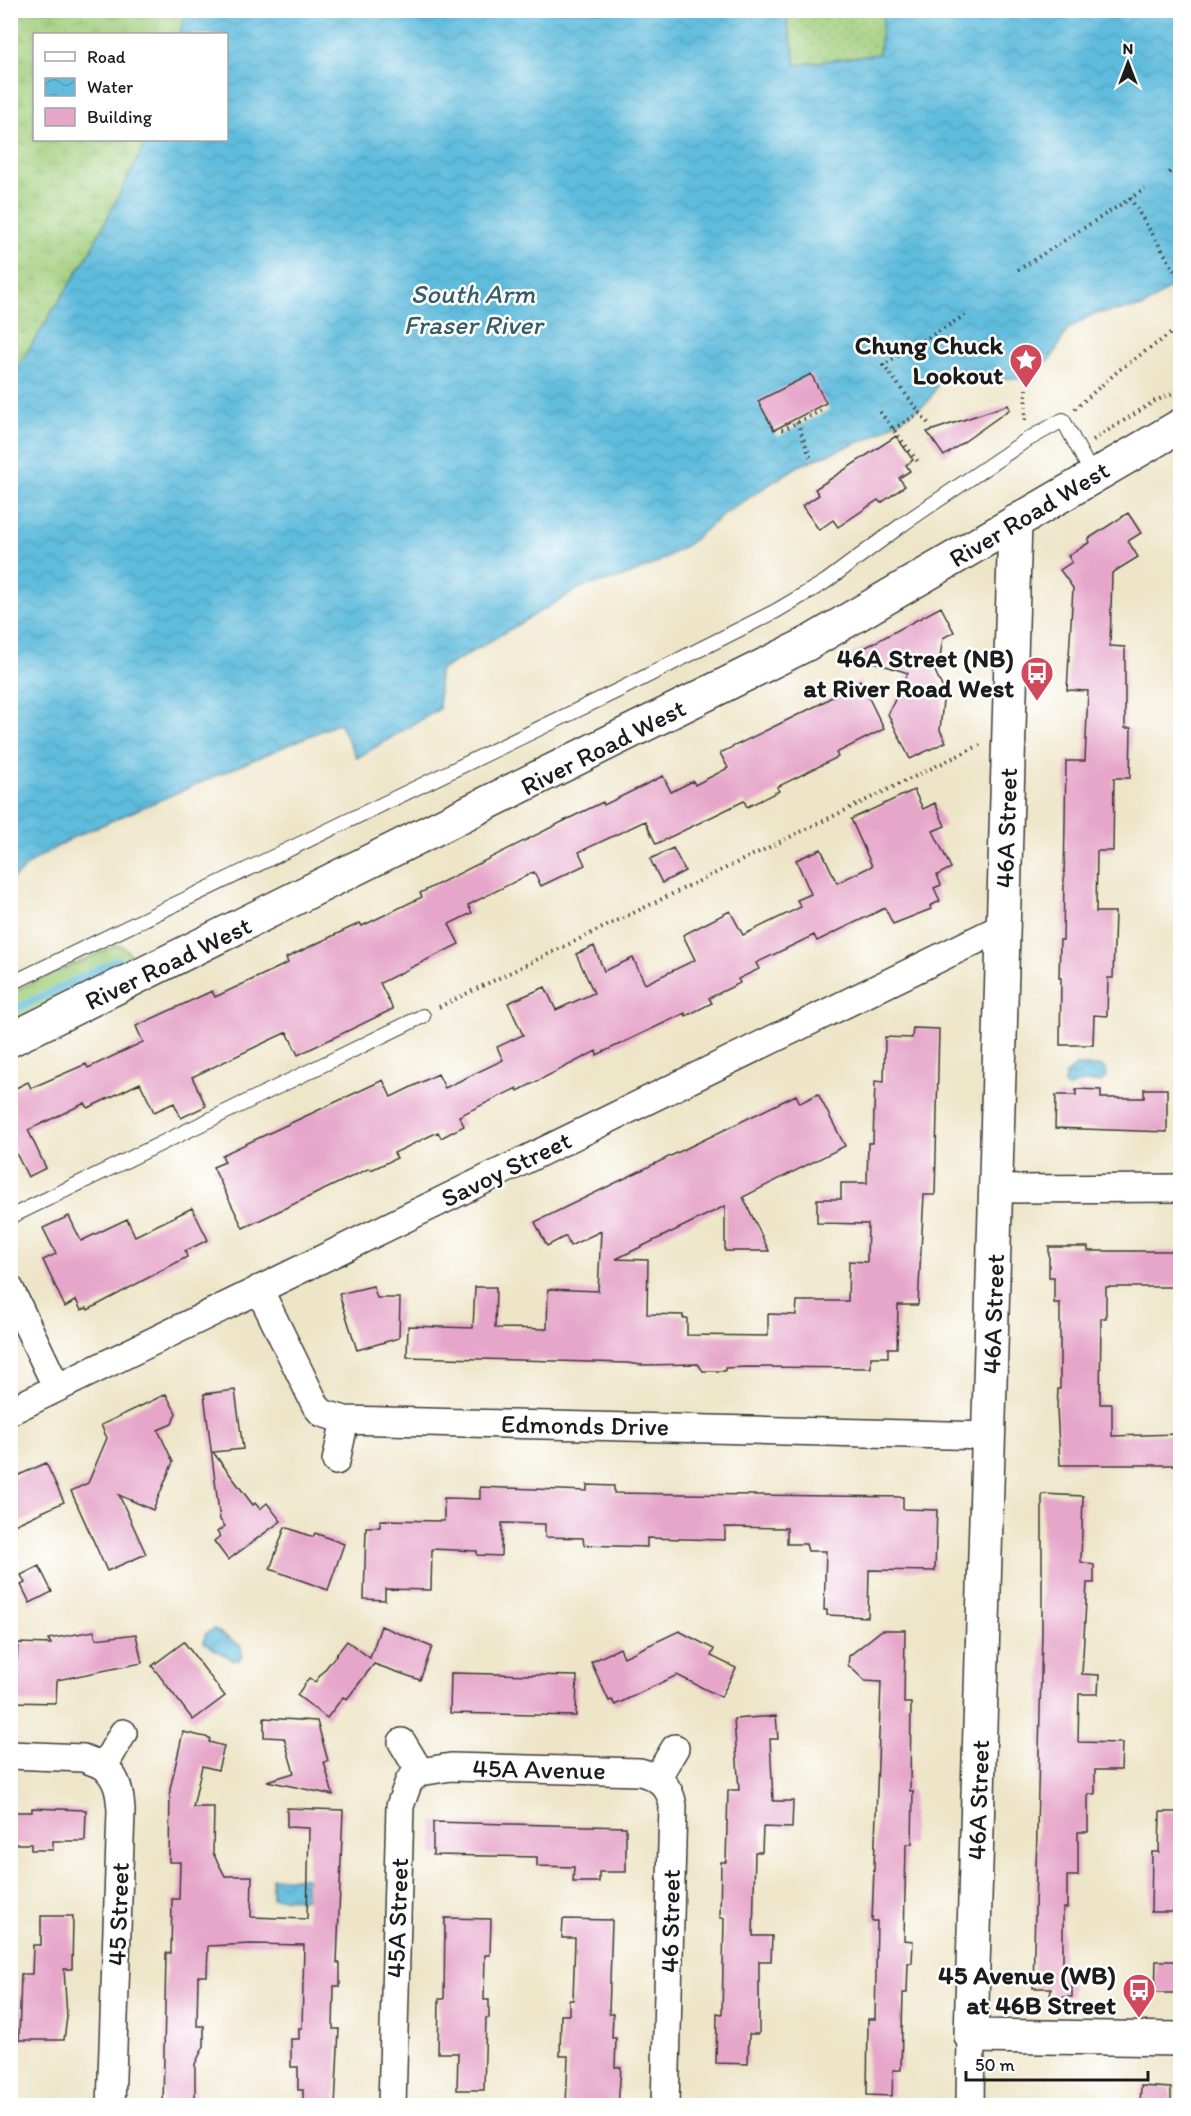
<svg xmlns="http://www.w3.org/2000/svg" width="1191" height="2116" font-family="Itim,sans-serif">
<defs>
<pattern id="wetland-marsh" width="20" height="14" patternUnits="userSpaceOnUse" patternTransform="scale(1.5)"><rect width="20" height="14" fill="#a0ce7b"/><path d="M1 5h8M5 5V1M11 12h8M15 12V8" fill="none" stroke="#89b06a"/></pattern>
<pattern id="park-dots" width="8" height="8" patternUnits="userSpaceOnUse" patternTransform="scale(1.5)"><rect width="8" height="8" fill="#a0ce7b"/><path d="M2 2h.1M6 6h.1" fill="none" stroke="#89b06a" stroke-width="1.8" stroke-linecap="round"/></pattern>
<pattern id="water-waves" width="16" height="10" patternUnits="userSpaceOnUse" patternTransform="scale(1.5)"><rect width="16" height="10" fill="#5fbcdd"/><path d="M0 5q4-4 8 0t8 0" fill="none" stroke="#52a1bd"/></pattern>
</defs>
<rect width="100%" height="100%" fill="#fff"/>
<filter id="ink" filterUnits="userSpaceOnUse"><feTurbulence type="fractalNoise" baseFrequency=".0167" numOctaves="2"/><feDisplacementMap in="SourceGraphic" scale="12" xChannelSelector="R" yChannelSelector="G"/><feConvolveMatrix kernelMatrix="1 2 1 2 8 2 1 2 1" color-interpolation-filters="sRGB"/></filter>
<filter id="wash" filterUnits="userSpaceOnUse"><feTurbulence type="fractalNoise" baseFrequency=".008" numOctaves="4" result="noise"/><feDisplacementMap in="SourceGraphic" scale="24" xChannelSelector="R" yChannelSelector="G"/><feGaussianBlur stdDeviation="1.35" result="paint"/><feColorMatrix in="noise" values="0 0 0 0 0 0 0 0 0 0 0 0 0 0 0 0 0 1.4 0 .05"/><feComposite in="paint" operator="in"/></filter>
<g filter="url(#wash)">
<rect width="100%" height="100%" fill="#eee5c8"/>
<!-- grass -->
<path fill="#a0ce7b" stroke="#5e754c" stroke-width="1.5" d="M117,945C125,946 130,952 132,961L11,1026V992Z"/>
<!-- wetland -->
<path fill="url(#wetland-marsh)" stroke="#5e754c" stroke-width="1.5" d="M11,11H185L180,34H34V140H147L90,252L11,378Z"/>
<!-- park -->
<path fill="url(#park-dots)" stroke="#5e754c" stroke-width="1.5" d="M785,11H884L879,54L796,65Z"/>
<!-- water -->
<path fill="url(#water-waves)" stroke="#3e6c7c" stroke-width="1.5" d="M185,11H785L796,65L879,54L884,11H1180V280L1144,307L1093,314L1068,329L1052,357L1027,379L959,376L939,382L928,402L910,414L872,437L798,466L728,511L687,545L655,564L620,578L582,587L439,671V709L357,758L339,723L74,837L34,860L11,880V378L90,252L147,140H226V34H180Z
M1076,1066H1101L1106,1070V1077L1101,1082H1082L1067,1088L1063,1083L1066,1079L1065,1075Z
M214,1629L241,1646L242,1656L239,1660H233L204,1643L205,1634Z
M272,1878H306V1899L272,1898Z"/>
<!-- pier -->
<path fill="#eee5c8" d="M811,374L829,410L777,437L758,401Z"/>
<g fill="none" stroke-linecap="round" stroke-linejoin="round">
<!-- stream -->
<path stroke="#5fbcdd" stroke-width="8" d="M10,1012L118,960"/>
</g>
<g id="blocks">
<!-- building -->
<path fill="#e6a6c9" d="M811,374L826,403L774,430L758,401Z
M1008,405L1010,409L944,456L927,432Z
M896,436L913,460L906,465L910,471L899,478L905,486L881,503L878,500L838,527L833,520L819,530L802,506L819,495L815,489Z
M1128,513L1141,533L1128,541L1138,557L1112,573L1110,646L1125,647V728H1131L1130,778H1114L1113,851H1097L1096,912H1115L1113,978H1108L1107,1016L1094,1015L1093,1045H1060L1061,978H1059L1060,940H1063L1066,761H1085L1088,691L1067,690L1073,588L1060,570L1072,562L1068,556L1090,542L1088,539Z
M941,607L954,632L943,638L940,657L931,662L944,691L940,730L946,742L910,759L888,714L908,673L851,655Z
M860,680L884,729L836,753L838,757L777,787L779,791L747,807L744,801L656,844L645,821L579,852L585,865L541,886L534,872L468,905L472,913L449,924L459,944L380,983L393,1009L298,1055L287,1032L192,1077L206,1106L181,1118L174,1103L154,1112L140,1083L88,1108L85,1103L28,1130L46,1168L28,1177L10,1141V1091L28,1082L31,1088L86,1064L88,1068L143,1042L136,1026L212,991L215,997L288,963L286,958L360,923L362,926L422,897L420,893L580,813L603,802L604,805L663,776L671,792L693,781L695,785L728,768L720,753L820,704Z
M914,790L923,809L935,803L945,826L933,831L951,868L937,875L941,885L934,888L940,901L930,906L931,909L893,924L885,908L817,941L814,935L756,963L759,969L738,979L740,983L709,998L712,1003L686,1016L685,1013L597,1055L596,1051L518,1091L517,1088L459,1116L464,1126L441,1138L438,1132L394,1153L397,1158L371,1170L370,1168L243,1228L213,1167L225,1162L222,1155L383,1080L391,1097L438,1074L445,1088L503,1060L497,1047L523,1035L508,1003L545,987L556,1010L594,993L576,954L594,946L604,971L633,958L645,984L695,960L683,935L730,911L743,935L801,907L797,900L811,894L796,860L821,849L837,883L872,866L851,819Z
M673,848L685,871L662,883L650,859Z
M913,1028L939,1029L935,1195H924L918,1305H898L897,1348H888V1357H871V1368L747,1367L725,1368V1371H703L698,1364L642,1365L627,1363L407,1357L408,1326L473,1328L475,1287H496L495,1328L547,1329L548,1289L598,1291L601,1231L570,1246L566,1236L547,1246L535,1222L796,1095L800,1103L818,1094L845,1146L743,1197L769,1251H725V1206L616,1259L648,1260L647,1314L683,1315V1318H687V1335L768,1336V1314L796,1315L797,1301H848L849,1261L867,1262L868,1224L817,1223V1199H841V1183H867L868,1143H873L875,1081L884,1082L885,1037L912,1038Z
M1076,1089L1101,1090V1098H1144V1089H1167V1132L1055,1128L1056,1095H1076Z
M192,1208L208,1240L185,1251L187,1257L88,1310L87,1308L81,1310L76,1300L65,1307L43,1260L56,1254L43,1228L69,1216L81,1241L127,1219L135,1236Z
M1049,1247H1088V1251H1180V1287H1106V1318H1101L1100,1404H1112V1436L1177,1434L1178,1465H1060L1057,1409L1058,1389H1060V1303H1054V1277H1049Z
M373,1286L377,1298H400L399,1338L357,1350L339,1294Z
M235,1390L243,1449L213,1452L253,1505L255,1503L260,1509L267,1503L281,1521L228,1560L214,1541L220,1536L217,1532L225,1526L220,1520L204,1394Z
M166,1394L176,1413L172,1424L158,1430L173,1462L153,1510L119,1495L146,1554L107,1571L71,1491L88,1483L107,1438L101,1425Z
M46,1463L64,1502L10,1527V1479Z
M587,1485L614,1486V1493L903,1497V1509L937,1510L935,1571L869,1570L868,1617L827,1615V1610H824L826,1551H808L806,1544H787V1528L725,1527V1540L647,1538V1547L584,1545L583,1538L545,1537V1524L502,1523L501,1556L477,1555V1551L432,1549L431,1590L385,1589V1600L364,1599L366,1527H380V1520L444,1521V1498L480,1499V1487L587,1491Z
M1042,1494L1083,1496L1081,1562L1094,1565V1583H1087L1082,1674L1099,1675L1098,1694H1079L1078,1742L1122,1743L1121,1770H1095V1794H1088V1832H1078V1876H1067V1908H1063V1964L1072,1965V1997H1050L1051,1988H1033L1042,1633Z
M285,1527L313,1537L315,1533L344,1544L328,1590L270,1569Z
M39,1566L52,1592L30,1603L21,1585L25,1583L21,1575Z
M381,1626L432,1647L420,1680L374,1664L347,1699L343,1697L327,1718L297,1695L309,1678L315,1682L347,1641L370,1658Z
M882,1630H905L904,1703H911L910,1791H913L912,1844H906L904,1940L913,1941L912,1963H908L907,1993H903L901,2070H893L892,2096L867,2095L868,2019H875L877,1921H872L881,1682L865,1681L848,1665L849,1656Z
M94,1631L96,1639L136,1634L142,1663L57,1680L56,1703L10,1702V1659H17L18,1643L51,1644L48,1639Z
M679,1631L714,1649L711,1656L736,1668L721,1697L677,1675L615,1705L612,1700L609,1701L591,1662L620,1648L624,1657Z
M184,1642L225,1696L193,1720L152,1666Z
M451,1673L577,1676L576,1716L450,1713Z
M776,1716L778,1739H770L773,1801H793L792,1828L763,1827L762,1852H755L753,1936H772L771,1961H759V2034H749L748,2064L716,2063L717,2013L722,2014L724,1918H720L721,1862H726L728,1790H739L734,1719Z
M264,1718L317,1721L328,1761L324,1762L333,1795L267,1781L294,1773L284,1738L264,1737Z
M183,1732L210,1738L209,1742L224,1746L218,1770L202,1766L193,1807H214L213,1853L225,1876H252L251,1917L307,1919L309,1828L287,1827V1808L343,1810L337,1963H340V1986H334L333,2029H339L335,2106H303V2090H298V2067H291V2039H299V2028H302L304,1945L251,1944L208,1946L207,1976H198L197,2026H204V2046L195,2064V2106H163L166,1953H171L172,1899H179L180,1862H169L170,1789Z
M32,1808L86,1810L85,1841H53V1850H31V1844H10V1812H32Z
M1160,1812H1180V1912H1151L1152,1852H1159Z
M433,1822L626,1827V1872H599V1882H573L574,1867L537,1866V1857L433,1855Z
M41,1916H73L72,1969H64L67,2017L64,2040H19L21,1974H32L33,1945H41Z
M445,1918L491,1919L490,1955H485L484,2000H489V2018H486L484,2090H457L458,2053H438L439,1999H444Z
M563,1919L612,1920L609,2014H613L612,2038H616L615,2067H621L618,2106H566L568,2056H560L561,2015H569V2000H573L575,1938H562Z
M1156,1961H1180V1993H1155Z
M1141,2086L1171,2088V2106H1140Z"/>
</g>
</g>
<g filter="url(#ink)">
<use href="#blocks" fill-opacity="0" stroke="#3c3a36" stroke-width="1.5"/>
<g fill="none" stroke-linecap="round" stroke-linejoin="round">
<!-- lane casing -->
<g stroke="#3c3a36" stroke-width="16">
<path id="lane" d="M10,984L623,688L776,611L825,582L903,524L1025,441L1063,420L1093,476
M10,1217L423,1016"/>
</g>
<!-- street casing -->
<g stroke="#3c3a36" stroke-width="30">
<path id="street" d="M996,1189L1180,1188
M10,1289L57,1388
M259,1289L316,1406L322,1413L345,1420L989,1436
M10,1411L1003,927
M336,1461L345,1420
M10,1755L83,1758L104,1766
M420,1772L451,1767L640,1772C659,1777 670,1786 673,1806L665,2106
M657,1778L675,1748
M111,2106L121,1811C120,1793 118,1779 104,1766L123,1733
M392,2106L400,1806L409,1781L420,1772L402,1742
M970,2106L971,2036"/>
</g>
<!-- secondary casing -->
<g stroke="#3c3a36" stroke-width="36">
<path id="secondary" d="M1015,522L971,2036L1180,2039
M10,1040L807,644L1180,426"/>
</g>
<!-- path -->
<path stroke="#3c3a36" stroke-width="4" stroke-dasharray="1.5 4.5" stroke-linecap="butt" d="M1169,173L1180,165
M1130,198L1180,279
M1018,270L1145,189
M1075,409L1119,370L1180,327
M880,412L919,463
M1025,420L1026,389
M797,422L811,459
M928,423L883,365L967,314
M893,429L920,413
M782,430L824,409
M1093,440L1155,401L1180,390
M439,1007L980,745"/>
<!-- lane -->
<use href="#lane" stroke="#fff" stroke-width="14"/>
<!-- street -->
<use href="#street" stroke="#fff" stroke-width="27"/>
<!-- secondary -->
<use href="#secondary" stroke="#fff" stroke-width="33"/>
</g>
</g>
<!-- icons -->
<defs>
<g id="sight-pin" transform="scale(1.725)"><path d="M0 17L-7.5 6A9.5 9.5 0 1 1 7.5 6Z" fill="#d1495b" stroke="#fff"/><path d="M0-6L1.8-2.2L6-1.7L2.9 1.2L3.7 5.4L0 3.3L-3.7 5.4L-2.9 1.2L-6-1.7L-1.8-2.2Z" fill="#fff"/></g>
<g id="bus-pin" transform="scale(1.725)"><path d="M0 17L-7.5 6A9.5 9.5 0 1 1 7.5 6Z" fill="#d1495b" stroke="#fff"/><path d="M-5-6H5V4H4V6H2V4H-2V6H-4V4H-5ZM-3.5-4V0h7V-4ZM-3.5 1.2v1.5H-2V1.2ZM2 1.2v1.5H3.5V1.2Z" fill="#fff"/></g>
</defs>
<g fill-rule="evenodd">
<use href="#sight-pin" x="1026" y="360"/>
<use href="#bus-pin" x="1037" y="673"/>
<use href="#bus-pin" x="1139" y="1990"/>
</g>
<g text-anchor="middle" stroke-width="5" stroke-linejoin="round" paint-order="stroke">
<!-- poi labels -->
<g font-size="26" font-weight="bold" fill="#1c1c1c" stroke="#fff" text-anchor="end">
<text x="1003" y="354">Chung Chuck<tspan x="1003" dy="30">Lookout</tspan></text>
<text x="1014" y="667">46A Street (NB)<tspan x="1014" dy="30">at River Road West</tspan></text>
<text x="1116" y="1984">45 Avenue (WB)<tspan x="1116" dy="30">at 46B Street</tspan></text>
</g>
<!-- street labels -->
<g font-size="26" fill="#1c1c1c" stroke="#fff">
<text transform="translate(1029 514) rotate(-31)" y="9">River Road West</text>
<text transform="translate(603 747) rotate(-27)" y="9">River Road West</text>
<text transform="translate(1006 828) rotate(-88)" y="9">46A Street</text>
<text transform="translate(168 963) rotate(-26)" y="9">River Road West</text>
<text transform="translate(506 1169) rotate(-26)" y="9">Savoy Street</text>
<text transform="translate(993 1314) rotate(-88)" y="9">46A Street</text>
<text transform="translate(585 1425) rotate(1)" y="9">Edmonds Drive</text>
<text transform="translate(539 1769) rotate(1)" y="9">45A Avenue</text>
<text transform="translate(978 1800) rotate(-88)" y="9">46A Street</text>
<text transform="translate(118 1914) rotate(-88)" y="9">45 Street</text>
<text transform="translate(397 1918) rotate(-88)" y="9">45A Street</text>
<text transform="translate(670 1921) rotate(-89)" y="9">46 Street</text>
</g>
<!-- water labels -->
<g font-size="27" font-style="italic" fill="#375c69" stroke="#fff">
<text x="473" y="303">South Arm<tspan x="473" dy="31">Fraser River</tspan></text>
</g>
</g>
<!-- margin -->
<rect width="1191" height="2116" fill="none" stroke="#fff" stroke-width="36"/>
<!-- legend -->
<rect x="33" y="33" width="195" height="108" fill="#ffffff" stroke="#a4a4a4" stroke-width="1.5"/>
<rect x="45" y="52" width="30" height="9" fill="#ffffff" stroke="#a4a4a4" stroke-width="1.5"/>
<text x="87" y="63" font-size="18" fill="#1c1c1c">Road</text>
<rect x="45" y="78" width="30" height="18" fill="url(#water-waves)" stroke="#a4a4a4" stroke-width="1.5"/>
<text x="87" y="93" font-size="18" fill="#1c1c1c">Water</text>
<rect x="45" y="108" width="30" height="18" fill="#e6a6c9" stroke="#a4a4a4" stroke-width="1.5"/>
<text x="87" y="123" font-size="18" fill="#1c1c1c">Building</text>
<!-- north arrow -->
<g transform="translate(1128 63)" stroke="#ffffff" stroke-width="4.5" paint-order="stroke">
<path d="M0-4.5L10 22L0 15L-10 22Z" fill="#1c1c1c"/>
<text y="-9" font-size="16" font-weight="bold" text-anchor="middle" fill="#1c1c1c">N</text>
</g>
<!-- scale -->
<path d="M966 2071v9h182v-9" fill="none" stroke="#1c1c1c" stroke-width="3"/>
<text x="975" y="2071" font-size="18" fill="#1c1c1c" stroke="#ffffff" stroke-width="4.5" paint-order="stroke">50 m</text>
</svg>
